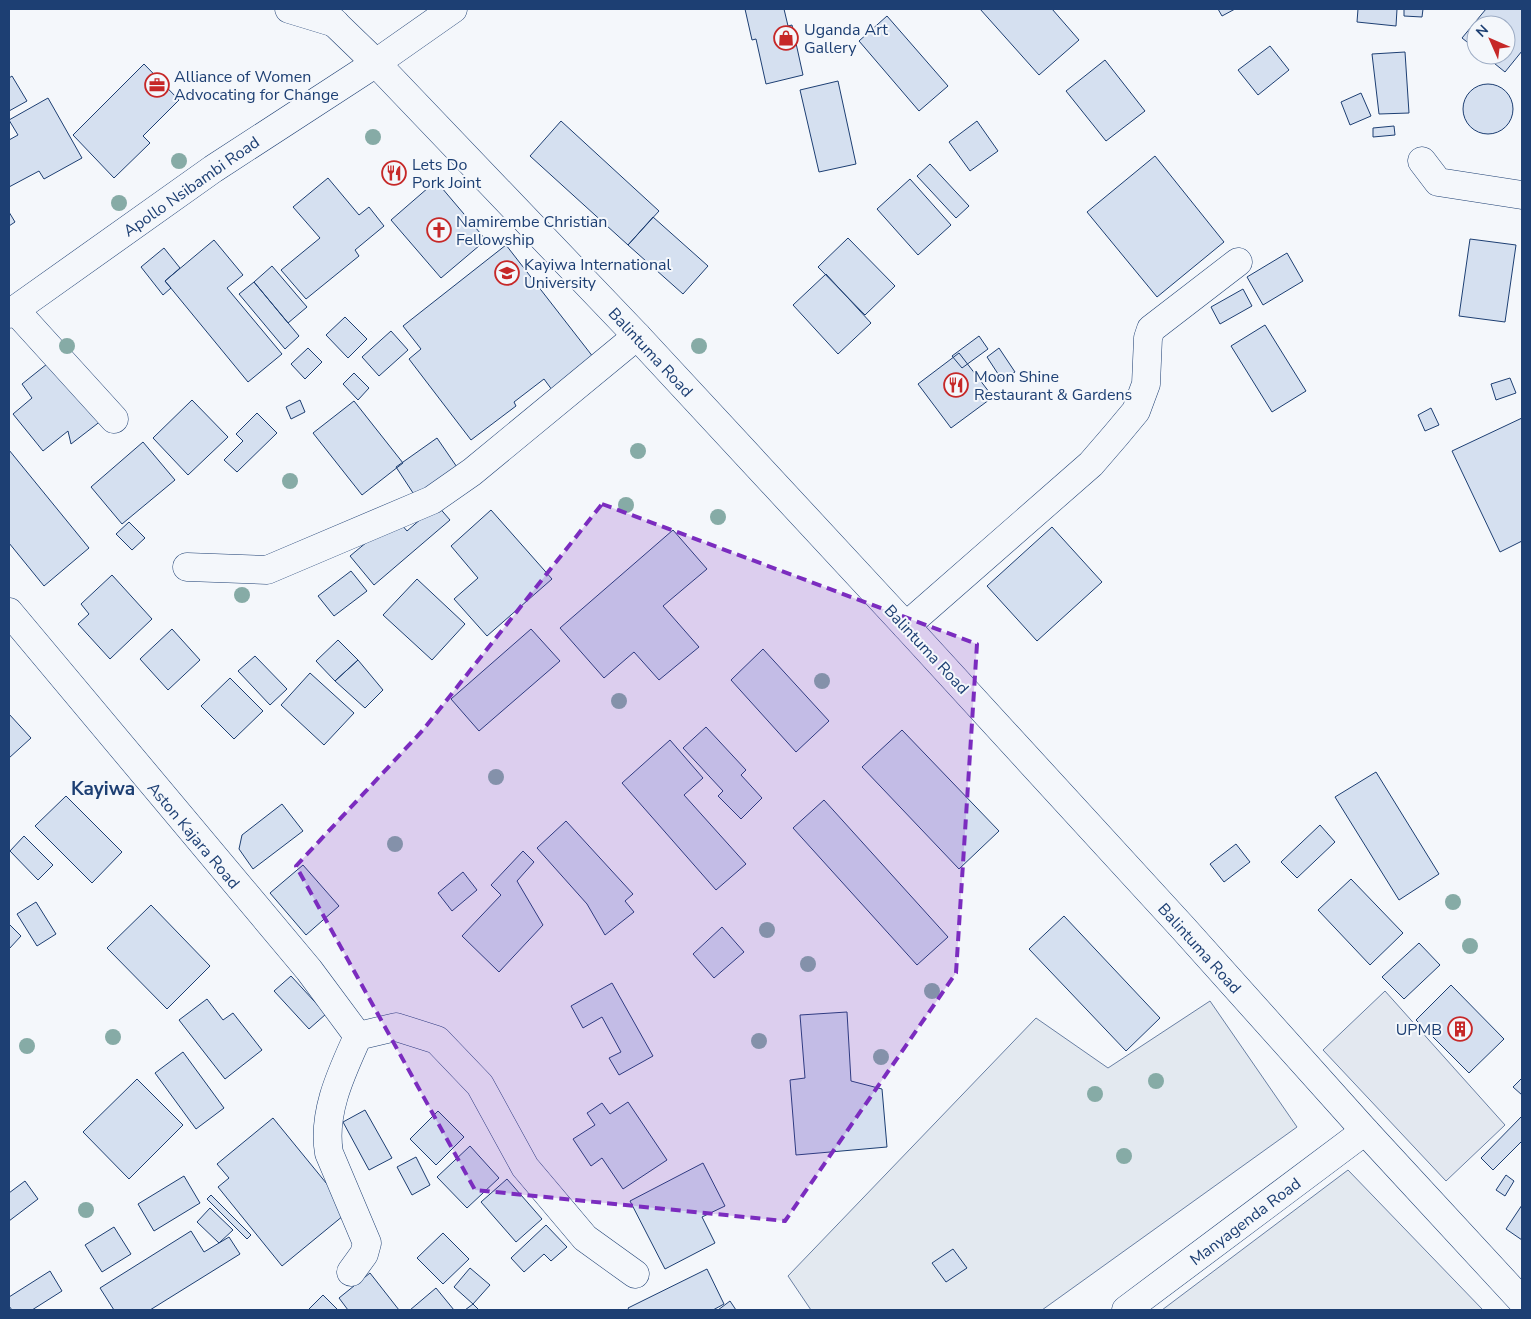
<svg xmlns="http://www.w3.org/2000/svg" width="1531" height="1319" font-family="'Nunito Sans',sans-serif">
<rect width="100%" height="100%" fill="#f4f7fb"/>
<!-- green -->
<path fill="#e3e9f0" stroke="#687fa3" d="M1210,1001L1297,1127L1042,1310H811L788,1276L1036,1018L1108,1068Z
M1348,1170L1483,1310H1162Z"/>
<!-- parking -->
<path fill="#e3e8f0" stroke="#687fa3" d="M1385,991L1505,1125L1446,1181L1323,1050Z"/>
<!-- building -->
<path fill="#d5e0f0" stroke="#1d3f73" d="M745,9H784L788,26L792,25L803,75L766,84L756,39L752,40Z
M980,9H1052L1079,40L1039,75Z
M1218,9H1235L1222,16Z
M1358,9H1397L1396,26L1357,22Z
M1404,9H1423L1422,17L1404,16Z
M1486,9H1522V51L1505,72L1484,55H1506V25H1476V49L1462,38Z
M887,16L948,86L919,111L859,41Z
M1270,46L1289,70L1258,95L1238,70Z
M1405,52L1409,113L1379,114L1372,54Z
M1105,60L1145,111L1106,141L1066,91Z
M144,64L179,100L143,136L150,143L114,178L73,135Z
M12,76L27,101L9,111V78Z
M838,81L856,164L819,172L800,90Z
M1463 109a25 25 0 1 1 50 0a25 25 0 1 1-50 0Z
M1361,93L1371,116L1350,125L1341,102Z
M48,98L82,158L44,179L39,171L9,187V140L18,135L9,120Z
M561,121L659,211L628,245L530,156Z
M977,121L998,151L970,171L949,142Z
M1394,126L1395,135L1373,137V128Z
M1155,156L1224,242L1157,297L1087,212Z
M930,164L969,206L956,218L917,176Z
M328,178L359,215L369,207L384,226L355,250L359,256L306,299L281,270L320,238L293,207Z
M910,179L951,225L918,255L877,209Z
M436,181L486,240L441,278L391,220Z
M9,212L15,222L9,226Z
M653,217L708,266L683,294L628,245Z
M848,238L895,286L865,315L818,267Z
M1470,239L1516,245L1505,322L1459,316Z
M214,240L243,275L227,288L282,354L248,382L165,281Z
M506,245L597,362L555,394L544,379L514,402L516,406L471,440L409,359L421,349L403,326Z
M164,248L180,268L165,281L171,288L163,295L141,267Z
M1287,253L1303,281L1263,305L1247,277Z
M272,266L307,307L288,323L254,282Z
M826,274L871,323L838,354L793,305Z
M254,282L299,336L285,349L239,294Z
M1243,289L1252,306L1220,324L1211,307Z
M345,317L367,339L348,358L326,335Z
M1265,325L1306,391L1272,412L1231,346Z
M391,331L408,350L379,376L362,357Z
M979,336L988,349L962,368L952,356Z
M308,348L322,362L305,379L291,364Z
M999,348L1015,372L1002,380L987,357Z
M959,353L993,397L951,428L918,384Z
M57,356L106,417L71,444L68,431L43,451L13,414L32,398L22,384Z
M354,373L369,388L358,400L343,384Z
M1510,378L1516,393L1496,400L1491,384Z
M192,400L228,437L188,475L153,438Z
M300,400L305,412L291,419L286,407Z
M354,401L403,463L362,495L313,433Z
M1431,408L1439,425L1425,431L1418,415Z
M257,413L277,433L237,472L224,460L243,441L236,434Z
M1522,418V541L1500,552L1452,451Z
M437,438L459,470L417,499L396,467Z
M143,442L175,480L122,524L91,487Z
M9,450L89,548L44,586L9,543Z
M437,505L450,520L374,585L350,556L396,518L407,531Z
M491,510L552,579L487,636L454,599L478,578L451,546Z
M129,522L145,538L132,550L116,534Z
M1052,527L1102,582L1037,641L987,586Z
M673,530L707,569L663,606L699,647L659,680L634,652L604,678L560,628Z
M351,571L367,591L334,616L318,596Z
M112,575L152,619L110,659L78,624L89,614L81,604Z
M417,579L465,624L432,660L383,615Z
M172,629L200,660L168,690L140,659Z
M531,629L560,661L479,731L451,699Z
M338,640L358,660L335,681L316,661Z
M763,649L829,721L796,752L731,680Z
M255,656L287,689L270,705L238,671Z
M358,660L383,690L365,708L335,681Z
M310,673L354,713L324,745L281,705Z
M230,678L263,711L234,739L201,706Z
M9,714L31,738L9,758Z
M706,727L746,770L741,775L762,798L741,819L718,796L723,791L683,748Z
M902,730L999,831L959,869L862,767Z
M670,740L703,778L684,795L746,864L716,890L622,783Z
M1376,772L1439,874L1399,900L1335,797Z
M66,796L122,852L92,883L35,826Z
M824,800L948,937L917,965L793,828Z
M282,804L303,831L253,869L239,849L242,835Z
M566,821L633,894L625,901L634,912L605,935L587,904L537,848Z
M1320,825L1335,842L1297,878L1281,862Z
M24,836L53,865L38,880L10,851Z
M1236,844L1250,862L1224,882L1210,864Z
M523,851L534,862L517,881L543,925L499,972L462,936L501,895L491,885Z
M303,865L339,906L306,935L270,893Z
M463,872L477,890L452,911L438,893Z
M1351,879L1403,933L1370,965L1318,910Z
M36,902L56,934L37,946L17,914Z
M151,905L210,966L167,1009L107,948Z
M1064,916L1160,1018L1126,1051L1029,949Z
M9,924L21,936L9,949Z
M722,927L744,952L714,978L693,954Z
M1419,943L1440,965L1404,999L1382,977Z
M291,976L326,1014L309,1029L274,991Z
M612,983L653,1056L619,1075L609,1058L621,1052L602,1017L583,1028L571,1006Z
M1451,985L1504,1039L1469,1073L1416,1020Z
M207,999L223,1020L233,1013L262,1050L225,1079L179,1020Z
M847,1012L851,1081L882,1089L887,1147L796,1155L790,1080L805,1078L800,1015Z
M183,1052L224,1108L196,1129L155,1073Z
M1522,1078V1095L1513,1087Z
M137,1079L183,1125L129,1179L83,1132Z
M628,1102L667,1160L623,1189L602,1158L591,1166L573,1139L595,1125L587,1113L602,1103L610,1114Z
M365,1110L392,1158L369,1170L343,1122Z
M438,1111L464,1137L436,1165L410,1139Z
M1522,1116V1141L1493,1170L1481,1158Z
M273,1118L349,1211L282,1266L218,1187L229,1178L217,1164Z
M470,1146L499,1178L467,1208L437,1177Z
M416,1157L430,1185L412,1195L397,1167Z
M703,1163L725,1206L702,1217L715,1243L665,1269L630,1201Z
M1506,1175L1514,1181L1505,1196L1496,1190Z
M184,1176L200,1203L154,1231L138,1204Z
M507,1179L542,1219L516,1242L481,1202Z
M25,1181L38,1199L9,1221V1193Z
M211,1195L251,1235L247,1239L207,1199Z
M1522,1205V1240L1506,1229Z
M210,1208L233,1230L219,1243L197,1222Z
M546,1225L567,1247L551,1261L544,1254L524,1272L511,1258Z
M114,1227L131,1254L102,1272L85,1245Z
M191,1231L204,1252L229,1237L240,1254L150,1310H114L100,1288Z
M443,1233L469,1259L443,1284L417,1258Z
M953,1249L967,1268L946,1282L932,1263Z
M470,1268L490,1285L473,1304L454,1287Z
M707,1269L724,1304L713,1310H629L628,1308Z
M50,1271L62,1291L32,1310H12L9,1306V1297Z
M370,1273L399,1310H348L339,1298Z
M436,1288L454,1310H410Z
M323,1295L338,1310H308Z
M730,1301L736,1310H718Z
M473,1304L479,1310H465Z"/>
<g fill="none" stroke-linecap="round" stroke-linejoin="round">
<!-- minor casing -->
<g stroke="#1d3f73" stroke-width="29">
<path id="minor" d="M1422,161L1438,182L1522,195
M15,310L114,419
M187,567L267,570L432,500L472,472L637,336
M9,612L309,970L358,1036
M906,626L1091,464L1116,435L1136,411L1146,384L1148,338L1151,329L1238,262
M351,1272L364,1254L367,1243L329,1153C322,1112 342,1072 358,1036L396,1027L437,1040L480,1085L525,1167L585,1238L635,1274
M1126,1310L1365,1131"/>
</g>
<!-- tertiary casing -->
<g stroke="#1d3f73" stroke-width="29">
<path id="tertiary" d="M289,9L335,23
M9,314L213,169L376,63L453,9"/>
</g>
<!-- secondary casing -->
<g stroke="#1d3f73" stroke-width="29">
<path id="secondary" d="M320,9L376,63L637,336L906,626L1183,928L1365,1131L1522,1301"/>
</g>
<!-- minor -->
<use href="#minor" stroke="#f4f7fb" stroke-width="28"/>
<!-- tertiary -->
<use href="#tertiary" stroke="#f4f7fb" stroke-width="28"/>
<!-- secondary -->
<use href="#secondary" stroke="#f4f7fb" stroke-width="28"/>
</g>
<!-- trees -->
<g fill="#86aba6">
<circle cx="373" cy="137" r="8"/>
<circle cx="179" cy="161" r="8"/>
<circle cx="119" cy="203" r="8"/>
<circle cx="67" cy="346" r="8"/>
<circle cx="699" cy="346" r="8"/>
<circle cx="638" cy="451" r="8"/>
<circle cx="290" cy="481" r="8"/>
<circle cx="626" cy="505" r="8"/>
<circle cx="718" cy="517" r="8"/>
<circle cx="242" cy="595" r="8"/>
<circle cx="822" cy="681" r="8"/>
<circle cx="619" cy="701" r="8"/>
<circle cx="496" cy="777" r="8"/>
<circle cx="395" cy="844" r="8"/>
<circle cx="1453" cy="902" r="8"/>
<circle cx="767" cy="930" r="8"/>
<circle cx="1470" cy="946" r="8"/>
<circle cx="808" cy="964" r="8"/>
<circle cx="932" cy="991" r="8"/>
<circle cx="113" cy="1037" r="8"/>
<circle cx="759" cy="1041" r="8"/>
<circle cx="27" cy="1046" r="8"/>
<circle cx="881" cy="1057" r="8"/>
<circle cx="1156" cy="1081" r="8"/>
<circle cx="1095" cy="1094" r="8"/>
<circle cx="1124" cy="1156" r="8"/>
<circle cx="86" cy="1210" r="8"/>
</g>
<!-- marked area -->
<path fill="#7b2cbf" fill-opacity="0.2" stroke="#7b2cbf" stroke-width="4" stroke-dasharray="10 6" stroke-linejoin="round" d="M602,504L977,644L956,973L785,1221L475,1190L296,866L423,730Z"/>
<!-- icons -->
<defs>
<g id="shop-ring" transform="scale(1.25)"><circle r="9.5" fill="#f4f7fb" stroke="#c62828" stroke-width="1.5"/><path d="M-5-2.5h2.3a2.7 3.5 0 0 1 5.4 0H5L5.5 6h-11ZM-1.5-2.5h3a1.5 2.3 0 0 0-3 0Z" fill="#c62828"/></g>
<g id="office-ring" transform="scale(1.25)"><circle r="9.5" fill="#f4f7fb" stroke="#c62828" stroke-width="1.5"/><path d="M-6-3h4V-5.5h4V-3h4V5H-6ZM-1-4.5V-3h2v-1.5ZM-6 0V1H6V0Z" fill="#c62828"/></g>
<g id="restaurant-ring" transform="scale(1.25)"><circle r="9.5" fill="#f4f7fb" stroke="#c62828" stroke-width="1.5"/><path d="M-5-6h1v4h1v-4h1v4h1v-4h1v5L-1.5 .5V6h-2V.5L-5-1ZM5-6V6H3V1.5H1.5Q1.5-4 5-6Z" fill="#c62828"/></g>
<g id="church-ring" transform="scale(1.25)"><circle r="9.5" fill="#f4f7fb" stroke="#c62828" stroke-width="1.5"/><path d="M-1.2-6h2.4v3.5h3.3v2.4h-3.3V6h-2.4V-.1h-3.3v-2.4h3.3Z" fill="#c62828"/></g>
<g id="school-ring" transform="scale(1.25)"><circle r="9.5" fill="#f4f7fb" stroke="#c62828" stroke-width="1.5"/><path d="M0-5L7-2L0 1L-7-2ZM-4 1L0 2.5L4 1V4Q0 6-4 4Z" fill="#c62828"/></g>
<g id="building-ring" transform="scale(1.25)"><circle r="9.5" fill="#f4f7fb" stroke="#c62828" stroke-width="1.5"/><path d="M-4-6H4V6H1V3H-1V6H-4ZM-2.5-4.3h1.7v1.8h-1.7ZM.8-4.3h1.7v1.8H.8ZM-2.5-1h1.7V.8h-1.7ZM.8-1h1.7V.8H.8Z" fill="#c62828"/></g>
</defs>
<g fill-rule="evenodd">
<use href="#shop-ring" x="786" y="38"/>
<use href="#office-ring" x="157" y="85"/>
<use href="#restaurant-ring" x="394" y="173"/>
<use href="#church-ring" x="439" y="230"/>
<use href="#school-ring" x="507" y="273"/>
<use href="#restaurant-ring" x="956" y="385"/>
<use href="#building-ring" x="1460" y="1029"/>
</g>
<g text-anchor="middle" stroke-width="4" stroke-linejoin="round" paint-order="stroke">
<!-- poi labels -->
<g font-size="16" fill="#1d3f73" stroke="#f4f7fb" text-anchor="start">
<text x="804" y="35">Uganda Art<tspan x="804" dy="18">Gallery</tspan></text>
<text x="174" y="82">Alliance of Women<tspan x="174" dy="18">Advocating for Change</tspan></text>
<text x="412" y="170">Lets Do<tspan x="412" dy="18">Pork Joint</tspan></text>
<text x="456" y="227">Namirembe Christian<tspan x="456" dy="18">Fellowship</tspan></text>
<text x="524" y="270">Kayiwa International<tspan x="524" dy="18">University</tspan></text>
<text x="974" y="382">Moon Shine<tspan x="974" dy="18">Restaurant &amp; Gardens</tspan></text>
<text x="1442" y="1035" text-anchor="end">UPMB</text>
</g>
<!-- street labels -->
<g font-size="16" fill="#1d3f73" stroke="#f4f7fb">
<text transform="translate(191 186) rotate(-35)" y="6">Apollo Nsibambi Road</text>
<text transform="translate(651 352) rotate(47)" y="6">Balintuma Road</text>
<text transform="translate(927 649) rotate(47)" y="6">Balintuma Road</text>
<text transform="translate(194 835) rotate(50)" y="6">Aston Kajara Road</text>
<text transform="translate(1200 948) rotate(48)" y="6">Balintuma Road</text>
<text transform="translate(1245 1221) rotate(-37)" y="6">Manyagenda Road</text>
</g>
<!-- quarter labels -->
<g font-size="19" font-weight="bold" fill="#1d3f73" stroke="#f4f7fb">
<text x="103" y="795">Kayiwa</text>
</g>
</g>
<!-- border -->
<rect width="1531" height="1319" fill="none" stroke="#1d3f73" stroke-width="20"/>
<!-- north arrow -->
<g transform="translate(1491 40) rotate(315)"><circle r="24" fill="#f4f7fb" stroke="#9eadc5"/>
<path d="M0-4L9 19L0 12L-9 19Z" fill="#c62828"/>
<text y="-8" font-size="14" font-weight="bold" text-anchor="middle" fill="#1d3f73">N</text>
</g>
</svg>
